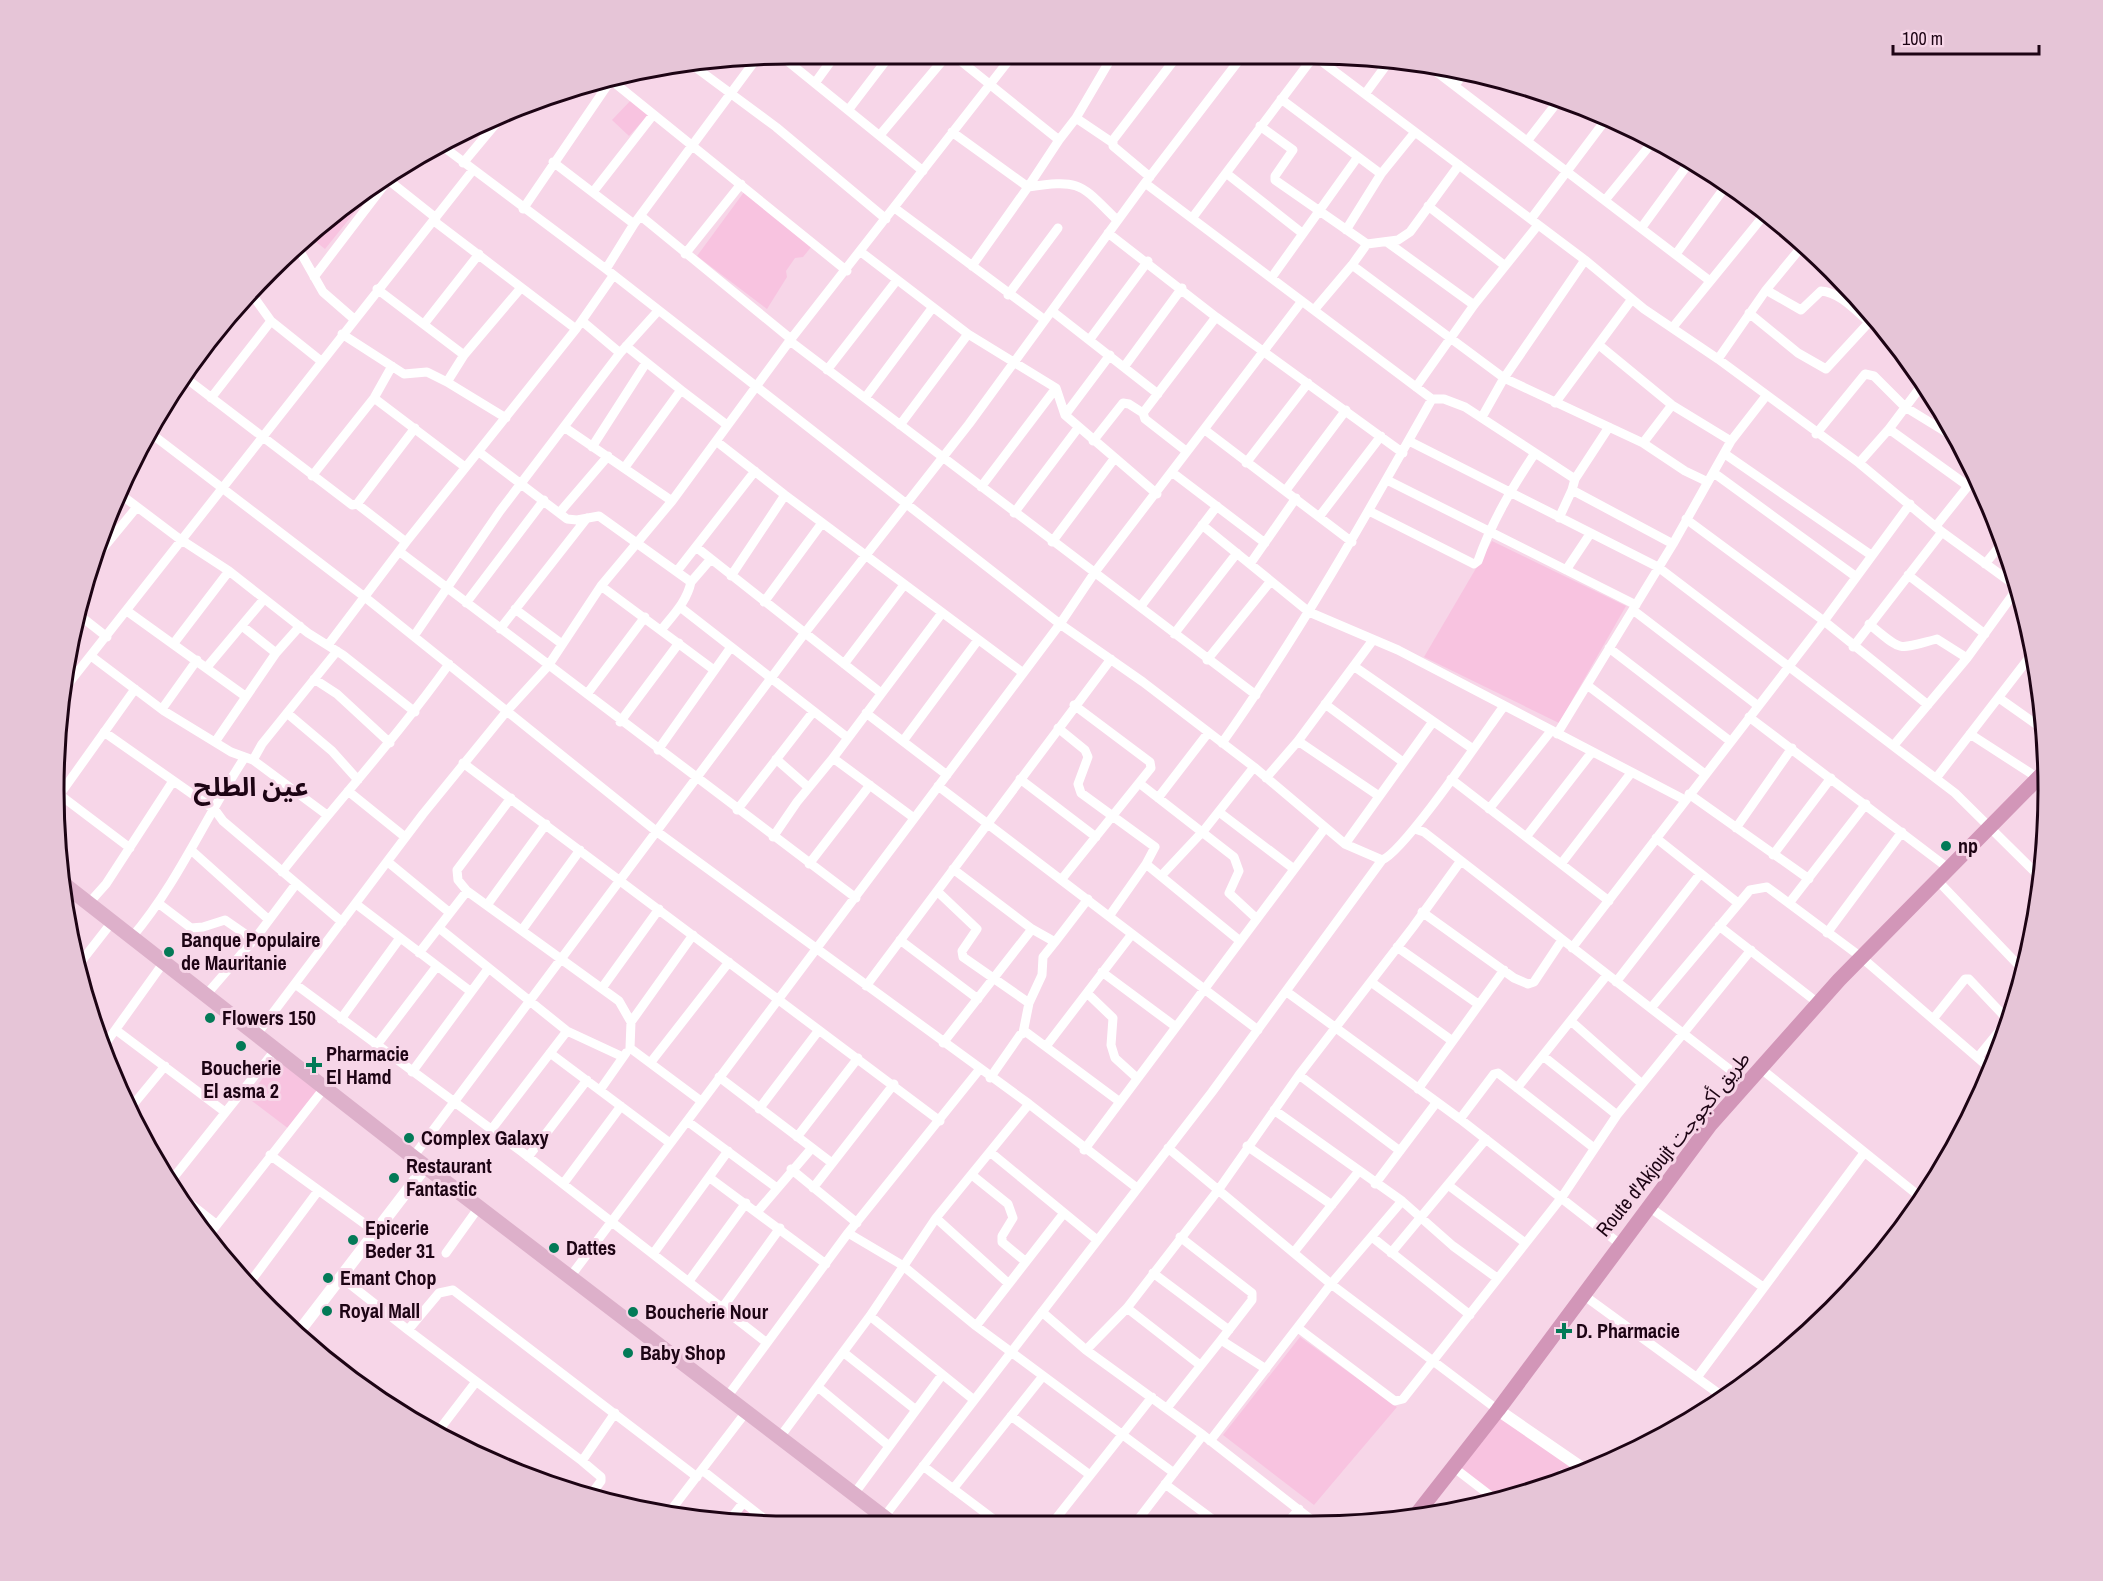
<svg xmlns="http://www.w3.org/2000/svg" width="2103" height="1581" font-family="'Archivo Narrow','Noto Sans Arabic',sans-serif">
<rect width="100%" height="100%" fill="#f7d6e8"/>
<!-- built -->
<path fill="#f8c3e0" d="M632,99L649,114L629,136L612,120Z
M747,188L816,241L803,257L795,258L786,271L787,277L767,309L697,256Z
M371,192L325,249L311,238Z
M1492,541L1626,606L1559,723L1424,657Z
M278,1058L319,1089L289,1129L248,1098Z
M1300,1337L1397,1407L1314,1505L1223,1435Z
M1499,1415L1574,1469L1566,1479L1550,1488L1498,1500L1459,1468Z
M745,1508L762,1521H736Z"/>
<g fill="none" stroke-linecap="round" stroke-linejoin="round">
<!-- minor -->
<path stroke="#fff" stroke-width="9" d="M952,54L1059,140L1028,187C1082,179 1080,184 1117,220
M780,55L923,171
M1313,55L1585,260L1644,309L1718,359L1859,463L1942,532L2016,586
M695,67L776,127L886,219
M1430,67L1710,281
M815,83L836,54
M1455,85L1464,73
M1365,94L1390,60
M1281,99L1381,174L1415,132
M849,109L891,54
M1076,118L1113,143
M1260,126L1293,150L1275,176V180L1367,244L1398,240L1410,232L1459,165
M952,132L1028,187L972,266
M880,135L948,54
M1059,140L1076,118L1113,55
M1528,140L1559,100
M441,145L606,269L1060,624L1143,682L1254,767L1345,844L1382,860
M553,162L634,224
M463,163L498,121
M1226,173L1302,233
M1150,177L1113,146V140L1178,55
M387,179L436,218
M1145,183L1432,399H1444L1465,407L1575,479
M593,192L653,115
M1606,199L1655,139
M1428,206L1504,265
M523,209L611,80L847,271
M896,209L1045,320
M642,217L791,339
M1193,217L1314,56
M1531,219L1607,118
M434,221L576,329
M1642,227L1691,160
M1346,230L1381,174
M1108,233L1216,317L1403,453
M1387,242L1474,305
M298,248L323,292L354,319
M861,252L968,334L1056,388L1065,415L1157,494
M685,254L741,184
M1676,254L1728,183
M1352,265L1504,378L1643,443L1685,471L1708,482
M606,269L634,224L757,58
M314,277L388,180
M1272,277L1357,158
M377,289L464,355
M1766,290L1801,310L1821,291C1839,292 1856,311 1869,322
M251,293L271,321L321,361
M1008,295L1058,228
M1314,310L1352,265L1367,244
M1052,311L1158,394
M1749,313L1798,353L1826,369L1873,318
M582,321L620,353
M424,324L479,254
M1673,327L1765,214
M342,334L404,374L427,372L447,382L464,355L520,289
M1090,339L1148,261
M790,341L1256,695
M1599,345L1672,405L1731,441
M626,346L681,390
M1718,359L1766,290L1803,245
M1124,367L1182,288
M827,370L897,280
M183,376L352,505L357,504L415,428
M447,382L506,418
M1416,387L1474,305L1538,225
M211,398L271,321
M374,398L465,467
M865,398L933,307
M1555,403L1632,299
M1065,415L1110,355
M1482,417L1504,378L1585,260
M900,425L968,334
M564,427L672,501
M1609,427L1575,479L1572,490L1673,544
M1889,429L1968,486
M1205,430L1352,542
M149,432L366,598L656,831L1029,1104L1137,1188
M1816,434L1865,374L1874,376L1905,407L1954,437
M716,441L785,495L1022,672
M1093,441L1123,403L1129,404L1143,413
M1409,441L1658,567L1955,793L2040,877
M1643,443L1672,405
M592,447L646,363
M1186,451L1145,419L1143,413L1216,317
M479,452L567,519L577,520L599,516L691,582L710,560
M1725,454L1871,555
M1246,463L1308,383
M1859,463L1889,429L1925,381
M625,467L681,390L727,425
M1173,473L1265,543
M1714,473L1855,576
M312,476L374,398L392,366
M1387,480L1636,605
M981,487L1056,388
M1286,490L1346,410
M120,494L177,537L229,571L308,633L343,655L415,712
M357,504L406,542
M1369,511L1474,564L1478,561C1492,521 1512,488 1535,453
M560,512L608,456
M1014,513L1078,428
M1319,517L1381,436
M1559,518L1572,490
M1686,519L1824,621L1928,705
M1202,525L1309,612L1398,650L1685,800
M1936,526L1976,476
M1052,542L1114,459
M696,547L881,693
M100,552L137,507
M400,552L856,898
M1250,564L1296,498
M1985,564L2003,542
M1566,570L1590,534
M677,571L755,471
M1908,575L1985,634
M731,576L785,495
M601,586L714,670
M764,602L822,523
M466,603L544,500
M1141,606L1217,506
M680,607L848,738
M515,609L562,644
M1633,610L1757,705
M127,611L245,696
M79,615L107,637
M1869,624C1904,652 1895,650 1937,639L1967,658
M242,626L276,653
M500,629L587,518
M662,629C674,614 687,601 691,582
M1174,634L1237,553
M414,636L500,511L620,353L657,312
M174,643L229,571
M328,645L406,542L576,329L613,276
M1853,647L1942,532
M1609,648L1730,741
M91,656L164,711L231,752L253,760L327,815
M1207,660L1270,582
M844,664L904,585
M207,667L264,599
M1355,667L1473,749
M314,679L337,694L390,743
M1587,685L1705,774
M65,688L473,170
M587,694L645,617
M1999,698L2043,729
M1325,704L1403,762
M162,709L197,660
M287,713L332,751L358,780
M866,713L947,775
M1749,717L1948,868
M620,722L679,643
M1058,728L1085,750L1088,757L1078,784L1081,793L1155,847L1146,864L1110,915
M104,732L215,810L223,821L342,922
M1557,734L1673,544L1731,441L1766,396
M1970,734L2038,778
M903,741L978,640
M1298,741L1379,796
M215,742L276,653L300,626
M1222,743C1300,633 1366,516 1432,399
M1894,745L1967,658L2017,589
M658,750L731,647
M833,758L914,818
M776,759L808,787
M253,760L262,744L337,651
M463,763L940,1121
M1937,777L2035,650
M1266,778L1298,741L1373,640
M1020,779L1096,837
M1451,779L1609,901
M1139,783L1234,857L1239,871L1229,893L1257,919
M938,786L1258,1030
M348,791L405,837
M1689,794L1809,879
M60,795L130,848
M58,797L135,689
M511,798L457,870L458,880L467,891L619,1001L631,1022L630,1048L701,1101
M1158,798L1208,733
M1489,809L1551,731
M737,810L813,712
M1219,812L1294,869
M1736,828L1792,748
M1415,829L1424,832L1747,1083
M773,837L797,802L833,758L942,613
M1526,837L1592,752
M1656,838L1738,903
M1345,844L1432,723
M191,850L269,920
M1773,855L1831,778
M388,862L450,913
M809,864L870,785
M1146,864L1240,941
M1561,864L1631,773
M953,869L1032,929L1055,942L1088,899
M282,872C337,802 397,737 449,664
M1161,876L1205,829L1254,767
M1061,880L1151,768L1150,762L1074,705
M1937,880L2024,971
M937,891L977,929L962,951L963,957L1029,1003
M1790,902L1866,804
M89,903L106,884L173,781
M158,903L191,928L203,927L225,920L254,940
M356,904L470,991
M487,905L546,824
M1422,912L1514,978L1528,984L1534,982L1562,940
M1719,926L1818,1003
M439,928L567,1031L491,1130
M522,930L580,850
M1827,933L1902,832
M132,937C178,883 206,816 245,757
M900,940L978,999
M1397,947L1478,1004
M1572,948L1824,621L1910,504
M419,953L467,891
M80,963L112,922
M1102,972L1176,1027
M1371,982L1451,1040
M1616,982L1700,874
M295,984L522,1152L767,1343
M866,986L1111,659
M602,988L659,909
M1287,992L1460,1119L1620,1244
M1087,993L1113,1018L1111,1045L1115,1058L1137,1078
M206,995L257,936L296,884
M1651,1008L1750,890L1767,887L1861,957L1993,1071
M341,1019L400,938
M1933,1019L1965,979H1969L2008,1020
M631,1022L693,935
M1572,1022L1642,1084
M116,1030L225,1112
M567,1031L623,1057
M1023,1033L1029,1003L1042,975L1043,957L1055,942
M257,1034L423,814L506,712L548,666L601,586L672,501L791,339L1013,55
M943,1043L1032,929
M1047,1045L1132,934
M376,1046L437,966
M103,1047L164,962
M550,1053L670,1143
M1543,1056L1617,1115
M1978,1057L2009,1019
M651,1062L729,962
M1760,1068L1924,1200
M412,1072L488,969
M1299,1075L1400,1151
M719,1077L832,1163
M990,1078L1020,1035L1026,1032L1120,1102
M1517,1088L1607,975
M1418,1089L1504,970
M600,1090L626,1053
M132,1106L165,1066
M759,1109L819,1030
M1274,1110L1402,1201L1453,1246L1497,1278
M1460,1119L1494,1074L1498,1073L1594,1148
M687,1121L777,1188
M797,1137L858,1058
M1247,1146L1332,1205
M1168,1148L1331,1284L1498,1410
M1084,1150L1325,828
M990,1152L1097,1240
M270,1155L376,1232
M413,1157L804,634L969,424L1145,183L1243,55
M528,1157L587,1080
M791,1169L857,1223
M972,1175L1008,1204L1013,1218L1002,1236V1242L1026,1262
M710,1178L826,1264
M170,1182L276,1049
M563,1184L621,1106
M1375,1184L1436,1103
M1448,1185L1524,1242
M813,1188L894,1084
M174,1191L216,1224
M1649,1207L1763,1287
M758,1211L811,1149
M936,1218L1009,1284
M848,1233L902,1265L976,1326L1174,1473
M208,1236L325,1087
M1180,1237L1252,1293V1300L1221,1340
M1372,1237L1470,1315
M1294,1252L1359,1171
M446,1253L479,1207
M1391,1253L1486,1139
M653,1254L728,1151
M1153,1273L1229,1330
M570,1277L1060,624L1095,572L1302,301
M342,1278L408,1330L439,1293L453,1290L697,1477
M689,1281L746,1203
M248,1285L318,1191
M1582,1294L1726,1399
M723,1307L780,1228
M1127,1308L1200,1365
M1042,1312L1086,1350L1203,1435L1313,1521
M870,1316L974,1400
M976,1326L1064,1213
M1298,1328L1395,1401L1403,1399L1562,1197L1617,1115L1751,950
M408,1330L582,1461L615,1413
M1086,1350L1127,1308L1219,1189L1299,1075L1413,927L1460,862
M843,1352L916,1410
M1698,1376L1864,1153
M818,1387L889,1446
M727,1397L848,1233L979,1070
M1167,1408L1221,1340L1266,1369
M1011,1416L1090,1475
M436,1434L475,1383
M780,1437L870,1316L936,1218L1029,1104
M1210,1441L1331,1284L1402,1201
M582,1461L601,1477V1481L590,1496
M923,1466L996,1521
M1453,1467L1496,1500
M702,1470L767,1521
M1165,1484L1215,1521
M1551,1487L1562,1474
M953,1489L1043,1376
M854,1494L942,1375
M668,1514L746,1412
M884,1517L1212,1092L1382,860C1404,852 1485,732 1504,706
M729,1521L743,1503
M1054,1521L1152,1397
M1137,1521L1203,1435
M1289,1521L1299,1509"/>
<!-- tertiary -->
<path stroke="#fff" stroke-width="12" d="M298,1333L426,1166
M1498,1410L1585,1470"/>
<!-- primary -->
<path stroke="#ddb0ca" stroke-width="15" d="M65,885L413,1157L889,1521"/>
<!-- trunk -->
<path stroke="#d296b8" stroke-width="15" d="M1412,1520L1498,1410L1710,1125L1839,980L2047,769"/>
</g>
<!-- markers -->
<g fill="#037a57" stroke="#f7d6e8" stroke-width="2">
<circle cx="1946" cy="846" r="6"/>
<circle cx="169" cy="952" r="6"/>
<circle cx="210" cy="1018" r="6"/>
<circle cx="241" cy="1046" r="6"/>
<path d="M311 1056h6v6h6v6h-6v6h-6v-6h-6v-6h6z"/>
<circle cx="409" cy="1138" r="6"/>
<circle cx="394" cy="1178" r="6"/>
<circle cx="353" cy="1240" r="6"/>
<circle cx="554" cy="1248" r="6"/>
<circle cx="328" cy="1278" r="6"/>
<circle cx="327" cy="1311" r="6"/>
<circle cx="633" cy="1312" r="6"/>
<path d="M1561 1322h6v6h6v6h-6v6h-6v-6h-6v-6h6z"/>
<circle cx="628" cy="1353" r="6"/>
</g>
<g text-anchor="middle" stroke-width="6" stroke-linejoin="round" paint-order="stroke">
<!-- poi labels -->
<g font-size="20" font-weight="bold" fill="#1d0414" stroke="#f7d6e8" text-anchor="start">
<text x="1958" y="853">np</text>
<text x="181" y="947">Banque Populaire<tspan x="181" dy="23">de Mauritanie</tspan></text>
<text x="222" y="1025">Flowers 150</text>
<text x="326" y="1061">Pharmacie<tspan x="326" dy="23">El Hamd</tspan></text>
<text x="241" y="1075" text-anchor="middle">Boucherie<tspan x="241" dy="23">El asma 2</tspan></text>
<text x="421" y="1145">Complex Galaxy</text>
<text x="406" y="1173">Restaurant<tspan x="406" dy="23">Fantastic</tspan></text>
<text x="365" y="1235">Epicerie<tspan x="365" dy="23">Beder 31</tspan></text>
<text x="566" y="1255">Dattes</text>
<text x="340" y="1285">Emant Chop</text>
<text x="339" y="1318">Royal Mall</text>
<text x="645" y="1319">Boucherie Nour</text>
<text x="1576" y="1338">D. Pharmacie</text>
<text x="640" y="1360">Baby Shop</text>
</g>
<!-- street labels -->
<g font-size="20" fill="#1d0414" stroke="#f7d6e8">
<text transform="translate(1673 1144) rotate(-51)" y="7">Route d'Akjoujt طريق أكجوجت</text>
</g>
<!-- district labels -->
<g font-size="26" font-weight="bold" fill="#1d0414" stroke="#f7d6e8">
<text x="251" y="796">عين الطلح</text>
</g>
</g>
<!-- crop -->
<path d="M0 0H2103V1581H0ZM790 64H1312A726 726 0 0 1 2038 790V790A726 726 0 0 1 1312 1516H790A726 726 0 0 1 64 790V790A726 726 0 0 1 790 64Z" fill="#e6c5d7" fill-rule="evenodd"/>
<path fill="none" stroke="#1d0414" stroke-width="3" d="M790 64H1312A726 726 0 0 1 2038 790V790A726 726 0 0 1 1312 1516H790A726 726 0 0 1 64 790V790A726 726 0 0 1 790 64Z"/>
<!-- scale -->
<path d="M1893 45v9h146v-9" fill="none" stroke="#1d0414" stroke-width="3"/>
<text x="1902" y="45" font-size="18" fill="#1d0414" stroke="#f7d6e8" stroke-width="4.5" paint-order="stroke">100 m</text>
</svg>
